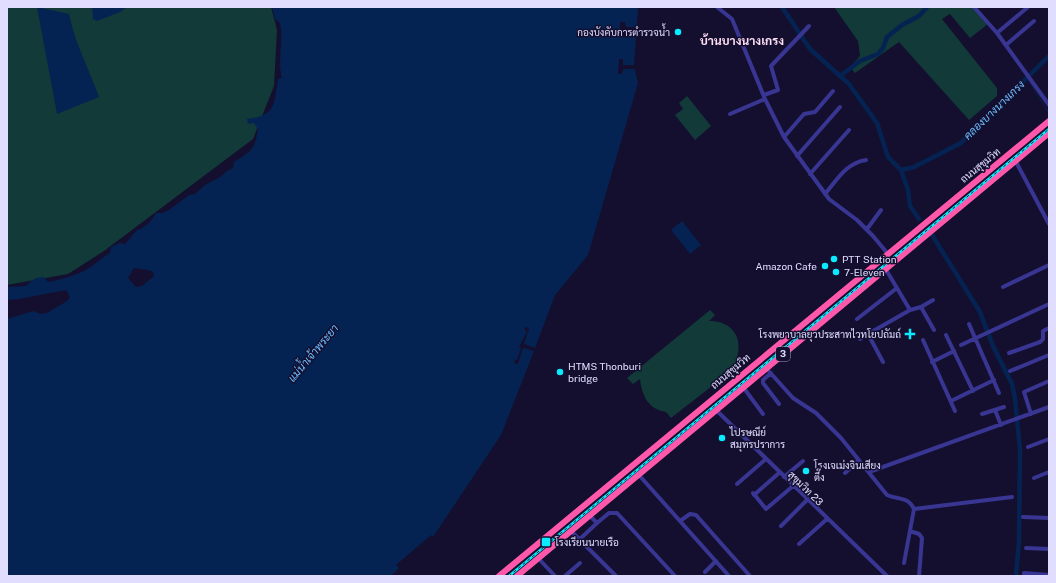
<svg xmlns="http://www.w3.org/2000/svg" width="1056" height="583" font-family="'Public Sans',Sarabun,sans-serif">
<rect width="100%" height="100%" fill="#140f2f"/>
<!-- green -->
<path fill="#113a38" d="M7,7H271L277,30L274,86L253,139L104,251L68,274L7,285Z
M834,7H974L988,24L970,38L950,14L942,19L997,88V96L969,120L899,42L855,73L850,67L860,56L858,41Z
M687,96L711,126L695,140L675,115L683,109L679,103Z
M710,310L715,315L709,321C733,321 744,338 736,361L739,365L671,418L666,412C648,409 642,396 640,379L633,384L627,378Z"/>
<!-- water -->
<path fill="#052352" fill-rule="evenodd" d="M37,7L69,14C75,44 89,69 99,97L57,114Z
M92,7H127L120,12L97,21L93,19Z
M272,7H638L634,66L638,83L588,255L555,295L535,348L524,344L529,328L526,327L524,330L527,331L519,347L521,348L517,360L515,359L514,363L518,364L523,348L534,351L501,435L433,537L431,535L396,565L399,568L391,576H7V319L33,311L41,314L47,313L67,301L70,297L66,290L19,299L7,300V287L26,286C32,280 35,277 44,277L48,282C60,280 82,274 92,266C98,262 103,257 110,253L111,247L120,243L125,244L137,230C146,228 152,220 156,213H162L169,210L189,195L195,194L205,185L220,177L227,171L233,168L234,162C251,151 255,150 258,129L254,123L248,124L247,119C276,116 274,104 278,79L282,78C277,60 284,41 280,23L275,19ZM134,268L148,270L153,272L154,276L142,286L136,287L128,278Z
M682,221L701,245L690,254L671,230Z"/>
<!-- pier -->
<path fill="#140f2f" d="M620,22H625L626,27H638V32H625V37H620Z
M619,59H623V65H636V69H623L622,74H618Z"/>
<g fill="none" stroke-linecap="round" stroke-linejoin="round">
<!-- stream -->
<path stroke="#052352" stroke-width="1" d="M1027,78L1049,113"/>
<!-- canal -->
<path stroke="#052352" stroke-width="4.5" d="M782,7L810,49L849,84L877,123L888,157L901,170L914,167L961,143L1049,56
M840,76L860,61L878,54L883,48L887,37L902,25L919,16L927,7
M901,170L908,190L910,206L919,219
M932,235L980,312L993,346L1012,384L1015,398L1020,450L1019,541L1016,576"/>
<!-- minor -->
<path stroke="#383692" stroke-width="4" d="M717,7L732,19L765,99L784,137L829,199L857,220L873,236L888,254
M974,7L997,33L1049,105
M997,33L1028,7
M1006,45L1034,21
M764,95L778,90L771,66L809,26
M730,114L765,99
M784,137L804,114L815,112L833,91
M797,156L840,107
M1015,160L1049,224
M810,174L849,130
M825,194C837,180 846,163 866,160
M867,229L881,210
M885,268L910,310L921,307L934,330
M1003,287L1049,265
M921,307L933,300
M857,319L897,288
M969,324L999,393
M946,335L973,391
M860,339L868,334
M923,340L955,411
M961,345L1049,304
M1009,353L1040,342L1043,339V331L1049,328
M883,362L868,334L910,310
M932,362L954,351
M766,368L793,398L816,413L841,438L887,495C898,500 908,496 914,509L904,563
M1010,371L1049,355
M771,373L763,380V383L779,404
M743,387L763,414
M951,401L994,380
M716,410L887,576
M995,410L1001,425
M982,414L1004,407
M1031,414L1024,392L1049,381
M1028,447L1049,439
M869,472L1049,407
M845,473L859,460
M638,474L729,576
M784,477L803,461
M1034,478L1049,472
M737,484L766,459
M753,493L766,509L793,486
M754,495L779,473
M914,509L1012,497
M590,516L597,523L609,513H617L675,576
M1023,517L1049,518
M680,521L690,514L696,515L750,576
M781,526L807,500
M571,531L616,576
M910,531L919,534L922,538L919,576
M580,539L597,523
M799,544L827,519
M1026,548L1049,549
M538,558L555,576
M705,572L716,561
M565,576L580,563
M1024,576V573L1049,575"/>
<!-- highway -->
<path stroke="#ff58ab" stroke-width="6" d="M499,576L1049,121
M517,576L1049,133"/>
<!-- rail casing -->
<g stroke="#09ebff" stroke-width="2.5">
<path id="rail" d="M509,576L1049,129"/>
</g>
<!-- rail -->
<use href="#rail" stroke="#140f2f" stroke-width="1" stroke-dasharray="3" stroke-linecap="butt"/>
</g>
<!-- markers -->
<g fill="#09ebff" stroke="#140f2f" stroke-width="1.5">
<circle cx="678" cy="32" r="4"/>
<circle cx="834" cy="259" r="4"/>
<circle cx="825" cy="266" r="4"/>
<circle cx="836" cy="272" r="4"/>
<path d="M908 328h4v4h4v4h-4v4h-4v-4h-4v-4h4z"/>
<circle cx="560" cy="372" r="4"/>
<circle cx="722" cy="438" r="4"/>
<circle cx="806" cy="471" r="4"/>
<rect x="541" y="537" width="10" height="10" rx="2"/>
</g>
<g text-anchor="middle" stroke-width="3" stroke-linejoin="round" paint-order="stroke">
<!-- shield labels -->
<rect fill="#140f2f" stroke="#a39fc1" stroke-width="1" x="776" y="347" width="14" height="14" rx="3"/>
<g font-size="9" font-weight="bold" fill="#e0ddff">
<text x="783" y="357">3</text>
</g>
<!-- poi labels -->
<g font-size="10" fill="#e0ddff" stroke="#140f2f" text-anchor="start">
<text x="670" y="36" text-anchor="end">กองบังคับการตำรวจน้ำ</text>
<text x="842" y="263">PTT Station</text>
<text x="817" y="270" text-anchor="end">Amazon Cafe</text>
<text x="844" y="276">7-Eleven</text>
<text x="901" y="338" text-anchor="end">โรงพยาบาลยุวประสาทไวทโยปถัมถ์</text>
<text x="568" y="370">HTMS Thonburi<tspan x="568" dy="12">bridge</tspan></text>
<text x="730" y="436">ไปรษณีย์<tspan x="730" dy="12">สมุทรปราการ</tspan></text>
<text x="814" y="469">โรงเจเม่งจินเสียง<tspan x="814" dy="12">ตึ๊ง</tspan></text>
<text x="555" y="546">โรงเรียนนายเรือ</text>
</g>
<!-- street labels -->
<g font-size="10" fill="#e0ddff" stroke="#140f2f">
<text transform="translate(980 165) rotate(-39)" y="4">ถนนสุขุมวิท</text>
<text transform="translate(730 371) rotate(-40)" y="4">ถนนสุขุมวิท</text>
<text transform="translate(806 488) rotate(44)" y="4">สุขุมวิท 23</text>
</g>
<!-- water labels -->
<g font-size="11" font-style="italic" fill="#6bbdff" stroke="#140f2f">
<text transform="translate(994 110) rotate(-44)" y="4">คลองบางนางเกรง</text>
<text transform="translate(313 353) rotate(-50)" y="4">แม่น้ำเจ้าพระยา</text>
</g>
<!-- quarter labels -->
<g font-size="12" font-weight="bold" fill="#ffdff4" stroke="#140f2f">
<text x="742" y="45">บ้านบางนางเกรง</text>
</g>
</g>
<!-- border -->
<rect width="1056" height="583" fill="none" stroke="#e0ddff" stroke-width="16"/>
</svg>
